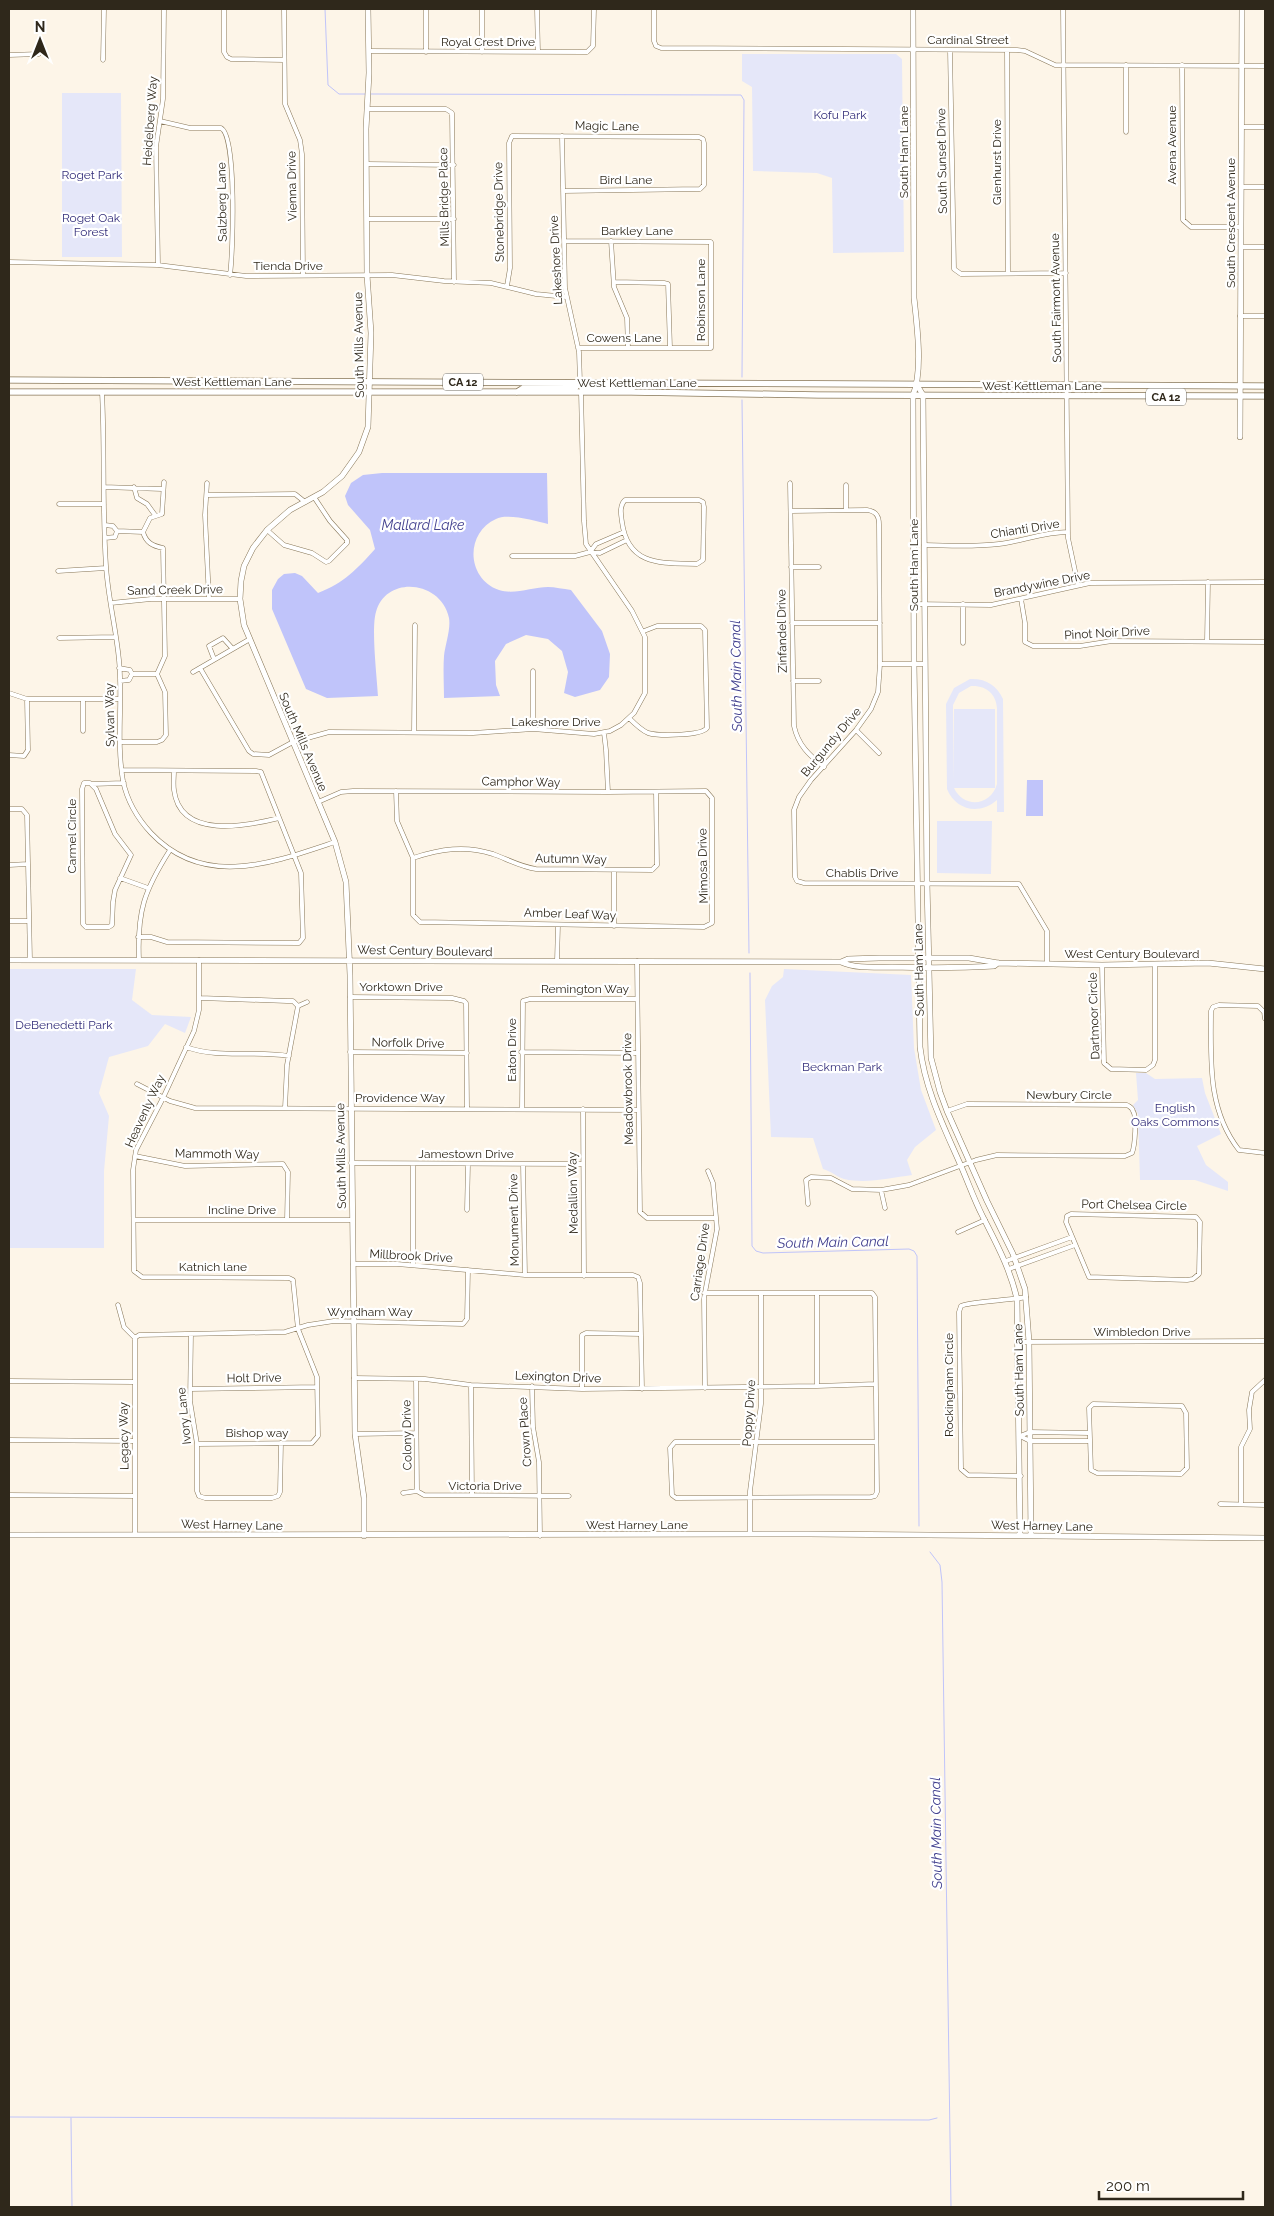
<svg xmlns="http://www.w3.org/2000/svg" width="1274" height="2216" font-family="Raleway,sans-serif">
<rect width="100%" height="100%" fill="#fdf5e8"/>
<!-- green -->
<path fill="#e5e7f9" fill-rule="evenodd" d="M742,54H896L902,59L904,252L833,253L832,178L817,173L753,171L752,87L742,81Z
M62,93H121L122,257H62Z
M970,679C985,678 997,685 1003,699L1004,812H997V800C980,815 956,811 947,789L946,704L954,688ZM971,686C986,685 996,694 997,708V784C991,806 964,809 954,788H995V709H954L953,782V705L959,693Z
M937,821H992L991,874L937,873Z
M9,969H136L132,1000L152,1015L191,1017L185,1033L165,1024L148,1046L109,1057L99,1093L109,1116L104,1171V1248H9Z
M784,969L911,975L914,1048L921,1090L936,1130L915,1147L907,1160L912,1175C890,1178 866,1184 844,1179C837,1177 831,1171 823,1169L813,1138L771,1137L765,1000L772,986L783,977Z
M1136,1073H1146L1155,1079L1202,1078L1205,1093L1221,1134L1197,1146L1206,1165L1228,1182V1191L1195,1180H1140L1138,1114L1133,1105L1138,1100Z"/>
<!-- water -->
<path fill="#c0c4fa" d="M382,473H547L548,524C536,521 507,513 496,519C465,533 466,578 499,590C514,595 533,587 548,587C555,587 563,589 571,590L602,631L610,654L609,677L600,690L575,697L564,693L568,672L562,651L548,639L526,635L506,644L495,661L496,685L500,696L444,698C444,685 443,670 444,656C445,645 451,629 449,618C441,580 386,575 376,612C371,628 377,677 378,696L327,698L306,689L272,609V590L278,579L284,574L295,573L302,576L318,593C344,583 357,569 375,549L370,530L348,505L345,496L351,483L363,475Z
M1027,780H1043V816H1026Z"/>
<g fill="none" stroke-linecap="round" stroke-linejoin="round">
<!-- stream -->
<path stroke="#c0c4fa" stroke-width="1" d="M325,9L328,85L339,94H367
M371,94L741,95L744,100L742,377
M742,400L749,953
M750,973L752,1246L756,1251L763,1253L909,1249L914,1251L917,1256L919,1526
M930,1552L940,1565L942,1582L951,2207
M9,2117L929,2120L937,2118
M71,2118L72,2207"/>
<!-- street casing -->
<g stroke="#887758" stroke-width="5">
<path id="street" d="M224,9V52L227,57L231,59L284,60
M284,9L285,104L300,140L302,154L303,276
M426,9V52
M482,9V52
M537,9L538,52
M654,9V41L656,46L661,48L1017,50L1025,51L1055,65L1265,66
M1063,9L1068,538L1078,585
M950,50L954,269L961,274L1066,273
M1007,50L1008,273
M369,51L587,52L593,46L594,9
M9,55L39,54
M103,60L104,9
M1182,65L1183,220L1191,227H1241
M367,109H446L452,113L454,282
M160,121L190,128H221C237,136 233,253 230,275
M1242,127H1265
M1126,132V65
M562,136L565,288L579,352L580,382
M367,164L454,165
M1241,187H1265
M368,219H454
M564,241L711,242V348H578
M611,241L614,287L627,318L628,348
M1241,247H1265
M9,262L158,265L246,276L392,275L444,281L491,283L536,294L566,297
M158,265L156,147L163,99L164,9
M614,282L664,283L668,284L670,348
M507,286L510,268L509,143L512,136L699,137L703,139L704,143V185L700,189L563,191
M1240,316H1265
M102,392C105,450 102,508 106,566C108,598 116,628 119,660C123,700 116,741 123,781C127,800 138,819 151,833C204,889 272,863 335,842
M207,483L205,515L209,599
M790,483L794,726C798,745 809,755 824,767
M846,485V510
M104,487L162,489
M134,487L137,498L147,504L155,515
M207,495L295,494L305,502
M625,500H699L703,502L704,507L703,560L697,564C663,563 628,567 622,522C621,515 619,506 625,500Z
M59,504H104
M791,511L867,510C875,511 879,515 879,524L880,664L878,692L871,709L856,730L811,780L799,797L794,810L795,877L797,881L804,883L1019,884L1047,931V964
M105,525L113,526L117,531L143,532
M267,530L284,545L312,553L326,562L329,561L347,543V540L330,521L314,497
M105,538L115,537L117,531
M924,545C949,546 975,547 999,544C1023,541 1044,532 1068,532
M590,552L596,544L624,532
M512,556H575L590,552L600,553L627,540
M791,567H819
M58,571L106,568
M1021,599L1025,623V642L1033,646H1080L1112,641L1265,642
M111,603L151,599H240
M913,604L991,605L1090,583L1265,582
M963,604V643
M792,623H880
M59,638L116,637
M1207,641L1208,582
M214,659L209,646L223,638L232,648
M880,664H925
M119,668L130,670L132,674L129,680L120,681
M200,668L249,751L253,754L269,755L293,742L329,732L473,733L533,729L594,734L610,731L621,725L634,713L645,693V637L632,611L586,544L584,521L581,392
M193,672L250,639
M132,674H157
M793,681H819
M9,693L27,699H120
M83,699V731
M629,718C635,724 641,730 648,733C658,736 701,736 707,728L705,630L701,626H657L644,631
M533,729V671
M856,730L879,753
M414,733L415,625
M604,733L606,750L608,792
M121,742H157L162,740L166,735L165,692L157,674L165,656L163,548C153,546 146,543 143,532L150,518L162,514L164,482
M9,755L24,756L28,750L27,699
M122,770L256,771L261,772L301,873L303,938L299,943L167,942L151,937H138
M174,771C174,777 173,784 174,790C180,840 247,826 279,818
M84,783H90L96,789L115,834L131,855L115,890L113,902L112,925L109,927H86L83,924L82,789Z
M92,784L124,783
M318,802L341,792L353,791L608,792L706,791L712,798V923L704,927L420,922L413,915V858L397,821L396,791
M9,809H22L27,815L30,960
M413,858C440,849 465,845 493,854C507,859 521,867 536,869L652,870L657,865L656,792
M9,865L28,864
M120,878L148,888
M9,921H28
M614,926V870
M139,960C137,911 144,891 170,850
M557,961L558,925
M637,961L640,1212L647,1218H716
M1102,965L1104,1063L1111,1069L1146,1070L1153,1065L1155,1060V964
M350,997L452,998L464,1001L466,1003L467,1108
M200,998L287,1001H293L298,1006
M298,1006L307,1002
M1265,1019L1264,1012L1258,1006L1219,1005L1213,1007L1211,1011C1211,1060 1207,1109 1239,1150L1265,1153
M186,1047C219,1059 254,1050 289,1056
M350,1052L467,1053
M521,1052L638,1053
M137,1084L170,1101L195,1108L638,1110
M285,1108L287,1065L298,1006
M522,1109L523,1001L530,999H637
M583,1109L584,1276
M135,1156L185,1166L283,1164L288,1172L287,1220
M351,1163L582,1164
M523,1164L525,1275
M881,1190L885,1208
M808,1204L806,1180L811,1177L831,1178L852,1189L881,1190L909,1185L976,1160L997,1155L1125,1156L1132,1153C1135,1146 1137,1117 1133,1111C1132,1107 1130,1107 1127,1105L967,1104L947,1111
M467,1210L468,1164
M1071,1214L1196,1217L1200,1222L1199,1274L1193,1279L1187,1280L1089,1277L1066,1222L1067,1216Z
M134,1220H351
M958,1232L985,1220
M1006,1261L1072,1237
M353,1264H397L525,1275H633L638,1277L640,1283L642,1389
M413,1265V1164
M1009,1269L1075,1245
M704,1293H872L875,1297L877,1492L875,1496L871,1497L676,1498L672,1495L670,1448L675,1442H876
M817,1293V1386
M118,1305L124,1327L135,1338
M191,1334L190,1401L197,1444V1491L199,1496L205,1498H272L278,1496L280,1492L281,1443
M135,1338L139,1335L285,1332L308,1325L334,1321L463,1324L467,1319L468,1270
M135,1338V1534
M1019,1342L1265,1341
M354,1378L425,1379L471,1385L582,1389L817,1386L876,1384
M416,1379L417,1491
M9,1381L133,1382
M471,1385L472,1495
M532,1386L533,1427L539,1462L540,1536
M705,1388L704,1298L717,1229L713,1183L708,1171
M190,1389L317,1387
M582,1389V1335L586,1333L641,1334
M1093,1404L1182,1406L1186,1413L1187,1468L1181,1474L1097,1473L1091,1470L1089,1408Z
M355,1434L416,1433
M1020,1436L1030,1441H1089
M1020,1436L1030,1432L1089,1433
M9,1440L134,1441
M197,1444L312,1443L318,1436L317,1377L298,1329L293,1280L289,1278L142,1277L134,1271L133,1170L136,1150L163,1098L194,1031L199,1010V960
M1021,1476L968,1475L961,1469L959,1312L961,1306C967,1302 1014,1300 1026,1297
M403,1493L417,1491L424,1495L569,1496
M9,1495L135,1496
M1220,1504L1265,1505
M1241,1504V1447L1250,1429L1249,1410L1252,1392L1265,1380
M750,1534V1491L761,1404V1293"/>
</g>
<!-- secondary casing -->
<g stroke="#887758" stroke-width="6">
<path id="secondary" d="M913,9L914,298C917,324 923,372 913,395L914,664L920,1047C925,1090 944,1127 961,1166C968,1182 974,1199 982,1215C996,1243 1010,1268 1017,1299L1020,1536
M917,385L923,395L927,883L931,1058L940,1092L947,1111L987,1201L1013,1254L1025,1289L1029,1342L1031,1536
M1240,437L1242,9
M9,960L841,962L848,959L879,958H969L998,963L1102,965L1208,963L1265,969
M841,962C856,969 876,967 892,967C926,968 960,968 994,966L998,963
M9,1535L809,1534L1265,1538
M364,1536V1498L355,1434L350,975L346,882L335,842L244,625L240,599L241,581L244,566L253,548L267,530L290,510L323,492L342,476L359,452L368,427L371,333L367,275L366,129L369,73L368,9"/>
</g>
<!-- primary casing -->
<g stroke="#887758" stroke-width="7">
<path id="primary" d="M9,380L1265,386
M9,392H631L818,395L1265,396
M517,392L525,387H576L580,382
M581,392L586,387H633L640,384"/>
</g>
<!-- street -->
<use href="#street" stroke="#fff" stroke-width="4"/>
<!-- secondary -->
<use href="#secondary" stroke="#fff" stroke-width="5"/>
<!-- primary -->
<use href="#primary" stroke="#fff" stroke-width="5.5"/>
</g>
<g text-anchor="middle" stroke-width="4.5" stroke-linejoin="round" paint-order="stroke">
<!-- shield labels -->
<g fill="#fff" stroke="#6d685f" stroke-width="1">
<rect x="443" y="373.5" width="40" height="17" rx="4"/>
<rect x="1146" y="388.5" width="40" height="17" rx="4"/>
</g>
<g font-size="11" font-weight="bold" fill="#2f281b">
<text x="463" y="386">CA 12</text>
<text x="1166" y="401">CA 12</text>
</g>
<!-- street labels -->
<g font-size="12" fill="#2f281b" stroke="#fff">
<text x="968" y="44">Cardinal Street</text>
<text x="488" y="46">Royal Crest Drive</text>
<text transform="translate(150 121) rotate(-86)" y="4">Heidelberg Way</text>
<text transform="translate(607 126) rotate(1)" y="4">Magic Lane</text>
<text transform="translate(1172 145) rotate(-90)" y="4">Avena Avenue</text>
<text transform="translate(904 152) rotate(-90)" y="4">South Ham Lane</text>
<text transform="translate(942 161) rotate(-91)" y="4">South Sunset Drive</text>
<text transform="translate(997 162) rotate(-90)" y="4">Glenhurst Drive</text>
<text x="626" y="184">Bird Lane</text>
<text transform="translate(292 186) rotate(-91)" y="4">Vienna Drive</text>
<text transform="translate(444 197) rotate(-91)" y="4">Mills Bridge Place</text>
<text transform="translate(222 202) rotate(-91)" y="4">Salzberg Lane</text>
<text transform="translate(499 212) rotate(-91)" y="4">Stonebridge Drive</text>
<text transform="translate(1231 223) rotate(-90)" y="4">South Crescent Avenue</text>
<text x="637" y="235">Barkley Lane</text>
<text transform="translate(556 260) rotate(-93)" y="4">Lakeshore Drive</text>
<text x="288" y="270">Tienda Drive</text>
<text transform="translate(1056 298) rotate(-91)" y="4">South Fairmont Avenue</text>
<text transform="translate(701 300) rotate(-90)" y="4">Robinson Lane</text>
<text x="624" y="342">Cowens Lane</text>
<text transform="translate(359 345) rotate(-91)" y="4">South Mills Avenue</text>
<text x="232" y="386">West Kettleman Lane</text>
<text x="637" y="387">West Kettleman Lane</text>
<text x="1042" y="390">West Kettleman Lane</text>
<text transform="translate(1025 529) rotate(-9)" y="4">Chianti Drive</text>
<text transform="translate(914 565) rotate(-90)" y="4">South Ham Lane</text>
<text transform="translate(1042 584) rotate(-11)" y="4">Brandywine Drive</text>
<text transform="translate(175 590) rotate(-1)" y="4">Sand Creek Drive</text>
<text transform="translate(782 631) rotate(-91)" y="4">Zinfandel Drive</text>
<text transform="translate(1107 633) rotate(-3)" y="4">Pinot Noir Drive</text>
<text transform="translate(110 715) rotate(-91)" y="4">Sylvan Way</text>
<text x="556" y="726">Lakeshore Drive</text>
<text transform="translate(303 742) rotate(67)" y="4">South Mills Avenue</text>
<text transform="translate(831 742) rotate(-50)" y="4">Burgundy Drive</text>
<text transform="translate(521 782) rotate(1)" y="4">Camphor Way</text>
<text transform="translate(72 836) rotate(-90)" y="4">Carmel Circle</text>
<text transform="translate(571 859) rotate(1)" y="4">Autumn Way</text>
<text transform="translate(703 866) rotate(-91)" y="4">Mimosa Drive</text>
<text x="862" y="877">Chablis Drive</text>
<text transform="translate(570 914) rotate(2)" y="4">Amber Leaf Way</text>
<text transform="translate(425 951) rotate(1)" y="4">West Century Boulevard</text>
<text x="1132" y="958">West Century Boulevard</text>
<text transform="translate(919 970) rotate(-91)" y="4">South Ham Lane</text>
<text x="401" y="991">Yorktown Drive</text>
<text x="585" y="993">Remington Way</text>
<text transform="translate(1094 1016) rotate(-92)" y="4">Dartmoor Circle</text>
<text transform="translate(408 1043) rotate(1)" y="4">Norfolk Drive</text>
<text transform="translate(512 1050) rotate(-90)" y="4">Eaton Drive</text>
<text transform="translate(628 1089) rotate(-91)" y="4">Meadowbrook Drive</text>
<text x="1069" y="1099">Newbury Circle</text>
<text x="400" y="1102">Providence Way</text>
<text transform="translate(145 1111) rotate(-65)" y="4">Heavenly Way</text>
<text transform="translate(217 1154) rotate(1)" y="4">Mammoth Way</text>
<text x="466" y="1158">Jamestown Drive</text>
<text transform="translate(341 1156) rotate(-91)" y="4">South Mills Avenue</text>
<text transform="translate(573 1193) rotate(-91)" y="4">Medallion Way</text>
<text transform="translate(1134 1205) rotate(1)" y="4">Port Chelsea Circle</text>
<text x="242" y="1214">Incline Drive</text>
<text transform="translate(514 1220) rotate(-91)" y="4">Monument Drive</text>
<text transform="translate(411 1256) rotate(3)" y="4">Millbrook Drive</text>
<text transform="translate(700 1262) rotate(-82)" y="4">Carriage Drive</text>
<text x="213" y="1271">Katnich lane</text>
<text x="370" y="1316">Wyndham Way</text>
<text x="1142" y="1336">Wimbledon Drive</text>
<text transform="translate(1019 1370) rotate(-91)" y="4">South Ham Lane</text>
<text transform="translate(558 1377) rotate(2)" y="4">Lexington Drive</text>
<text transform="translate(254 1378) rotate(-1)" y="4">Holt Drive</text>
<text transform="translate(949 1385) rotate(-90)" y="4">Rockingham Circle</text>
<text transform="translate(749 1413) rotate(-86)" y="4">Poppy Drive</text>
<text transform="translate(184 1416) rotate(-96)" y="4">Ivory Lane</text>
<text transform="translate(525 1432) rotate(-94)" y="4">Crown Place</text>
<text x="257" y="1437">Bishop way</text>
<text transform="translate(407 1435) rotate(-91)" y="4">Colony Drive</text>
<text transform="translate(124 1436) rotate(-91)" y="4">Legacy Way</text>
<text x="485" y="1490">Victoria Drive</text>
<text transform="translate(232 1525) rotate(1)" y="4">West Harney Lane</text>
<text x="637" y="1529">West Harney Lane</text>
<text transform="translate(1042 1526) rotate(1)" y="4">West Harney Lane</text>
</g>
<!-- park labels -->
<g font-size="12" fill="#332e7a" stroke="#fff">
<text x="840" y="119">Kofu Park</text>
<text x="92" y="179">Roget Park</text>
<text x="91" y="222">Roget Oak<tspan x="91" dy="14">Forest</tspan></text>
<text x="64" y="1029">DeBenedetti Park</text>
<text x="842" y="1071">Beckman Park</text>
<text x="1175" y="1112">English<tspan x="1175" dy="14">Oaks Commons</tspan></text>
</g>
<!-- water labels -->
<g font-size="14" font-style="italic" fill="#43418f" stroke="#fff">
<text x="423" y="530">Mallard Lake</text>
<text transform="translate(736 676) rotate(-91)" y="5">South Main Canal</text>
<text transform="translate(833 1242) rotate(-1)" y="5">South Main Canal</text>
<text transform="translate(936 1833) rotate(-91)" y="5">South Main Canal</text>
</g>
</g>
<!-- border -->
<rect width="1274" height="2216" fill="none" stroke="#2f281b" stroke-width="20"/>
<!-- north arrow -->
<g transform="translate(40 40)" stroke="#ffffff" stroke-width="4" paint-order="stroke">
<path d="M0-4L9 19L0 12L-9 19Z" fill="#2f281b"/>
<text y="-8" font-size="14" font-weight="bold" text-anchor="middle" fill="#2f281b">N</text>
</g>
<!-- scale -->
<path d="M1099 2191v8h144v-8" fill="none" stroke="#2f281b" stroke-width="2.5"/>
<text x="1106" y="2191" font-size="15" fill="#2f281b" stroke="#ffffff" stroke-width="4" paint-order="stroke">200 m</text>
</svg>
